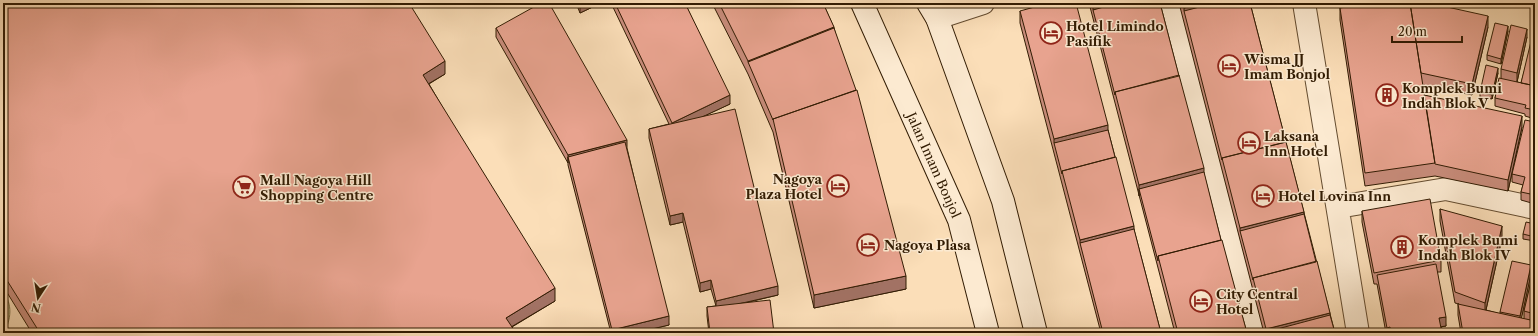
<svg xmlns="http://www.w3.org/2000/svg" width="1538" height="336" font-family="'Libre Caslon Text',serif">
<rect width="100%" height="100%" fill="#fbdeb8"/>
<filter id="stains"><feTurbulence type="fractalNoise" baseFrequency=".005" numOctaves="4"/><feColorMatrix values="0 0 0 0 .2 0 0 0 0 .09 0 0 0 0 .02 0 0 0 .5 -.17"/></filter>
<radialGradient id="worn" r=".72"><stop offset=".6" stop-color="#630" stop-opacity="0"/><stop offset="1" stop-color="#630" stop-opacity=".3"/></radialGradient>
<!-- green -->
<path fill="#c3c08b" stroke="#7a6e47" d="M3,291C13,305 11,319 4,333Z"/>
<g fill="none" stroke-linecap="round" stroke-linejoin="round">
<!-- minor casing -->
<g stroke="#644c30" stroke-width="24">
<path id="minor" d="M1168,3L1253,333
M1304,3L1358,333
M937,18L983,3
M1338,207L1446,189L1535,208"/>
</g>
<!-- secondary casing -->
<g stroke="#321c03" stroke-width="24">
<path id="secondary" d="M862,3L959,220L988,333
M928,3L937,18L1003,201L1036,333"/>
</g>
<!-- minor -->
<use href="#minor" stroke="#fcead1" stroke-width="22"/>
<!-- secondary -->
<use href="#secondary" stroke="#fcead1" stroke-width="22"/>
</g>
<!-- wall -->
<path fill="#c88c7b" stroke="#321c03" d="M3,3L445,74L429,84L555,301L512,327L516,333H32L3,286Z
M576,3H601L580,13Z
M611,3H685L730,104L704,116L778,295L745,303L774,333H709L707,316V307L716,306L711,289L700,292L683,222L670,225L649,138V129L669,124Z
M712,3H823L834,28L906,289L814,308L773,132L748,74Z
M1089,3H1160L1221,240L1247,333H1175Z
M1179,3H1250L1335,333H1264Z
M1340,8L1488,27L1472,95L1423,85L1424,95L1522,127L1508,191L1435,176L1365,186L1340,20Z
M1020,11L1108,130L1161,333H1101L1020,23Z
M496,28L627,148L669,325L635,333H611L568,165V163L496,37Z
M1508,31L1501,64L1487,60V55Z
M1535,33V119L1525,116V114L1495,106V98L1501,78V69L1527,37L1517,82L1521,83Z
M1498,73L1492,99L1480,97V92Z
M1535,122V204L1521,200V192L1523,185L1512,182V174Z
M1440,209L1502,238L1486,310L1500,314V312L1531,274L1521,318L1524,319V311L1535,264V333H1461L1458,315V304H1459L1455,303L1440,221Z
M1362,211L1441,260V272H1437L1446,326L1441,327L1442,333H1386L1377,284H1374L1362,222Z
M1535,224V241L1523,239V234Z"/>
<!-- shaded-wall -->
<path fill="#a27264" stroke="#321c03" d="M583,3H601L580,13V4Z
M1108,3H1151L1093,10V7Z
M1204,3H1248L1184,11V8Z
M1488,16V27L1472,95V84Z
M1508,26V31L1501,64V59Z
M834,27V40L748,62V61Z
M1527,29V37L1517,82V73Z
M445,61V74L423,87V75Z
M1498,68V73L1492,99V95Z
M730,95V104L672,131V123Z
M1522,116V127L1508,191V180Z
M1108,125V138L1054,143V139Z
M627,140V148L570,163L568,157V163V155Z
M1204,168V180L1139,189V196V185Z
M1304,212V223L1240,231V228Z
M683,213V222L670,225V216Z
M1134,226V238L1080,243V240Z
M1502,226V238L1485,314V303Z
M1531,265V274L1520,325V316Z
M906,276V289L814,308V295Z
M711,280V289L700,292V283Z
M778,286V295L716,309V301Z
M555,288V301L506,330V318Z
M1330,313V324L1266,332V333V329Z
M669,316V325L635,333H612V330Z
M1446,317V326L1439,327V318Z"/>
<!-- building -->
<path fill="#e8a38f" stroke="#321c03" d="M3,3H409L445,61L423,75L555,288L506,318L516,333H40L3,274Z
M541,3H549L627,140L568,155L496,28Z
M615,3H685L730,95L672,123Z
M719,3H823L834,27L748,61Z
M1049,3H1076L1108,125L1054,139L1020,11Z
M1092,3H1108L1093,7Z
M1118,3H1160L1179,76L1115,92V95L1093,10Z
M1182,3H1204L1184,8Z
M1215,3H1250L1286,142L1222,158V160L1184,11Z
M1370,3H1410L1435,163L1365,173L1340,8Z
M1410,3H1429L1488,16L1472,84L1421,73Z
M1495,23L1508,26L1501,59L1487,55Z
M1511,25L1527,29L1517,73L1501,69Z
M834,28L856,90L773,119V120L748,62Z
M1533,33H1535V66L1531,85L1521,83Z
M1486,65L1498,68L1492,95L1480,92Z
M1535,66V110L1525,108L1526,105L1495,98L1499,78L1531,85Z
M1179,75L1204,168L1139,185L1115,92Z
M857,90L906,276L814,295L773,119Z
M1424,95L1522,116L1508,180L1435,164Z
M735,109L778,286L716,301L711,280L700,283L683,213L670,216L649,129Z
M1525,120L1535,122V195L1521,192L1525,177L1512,174Z
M1108,130L1115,157L1062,171V174L1054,143Z
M625,142L669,316L612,330L568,157Z
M1286,142L1304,212L1240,228L1222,158Z
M1116,157L1134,226L1080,240L1062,171Z
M1204,172L1221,240L1158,256V261L1139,189Z
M1430,199L1441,260L1374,273L1362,211Z
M1440,209L1502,226L1485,303L1455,292Z
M1304,214L1316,262L1253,278V280L1240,231Z
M1526,222L1535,224V237L1523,234Z
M1134,229L1161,333H1103L1080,243Z
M1222,240L1247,333H1178L1158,256Z
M1317,261L1330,313L1266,329L1253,278Z
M1512,261L1531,265L1520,316L1500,312Z
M1436,264L1446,317L1439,318L1442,333H1391L1390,327L1387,328L1377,275Z
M1535,264V314L1524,311Z
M770,300L774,333H710L707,307Z
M1458,304L1535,321V333H1463Z
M1330,315L1335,333H1266V332Z"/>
<!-- icons -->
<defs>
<g id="hotel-ring" transform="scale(1.15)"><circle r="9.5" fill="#fcead1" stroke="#8f2418" stroke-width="1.5"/><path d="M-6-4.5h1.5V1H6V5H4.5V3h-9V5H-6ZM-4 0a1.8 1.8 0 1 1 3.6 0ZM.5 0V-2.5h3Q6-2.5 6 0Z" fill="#8f2418"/></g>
<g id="building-ring" transform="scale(1.15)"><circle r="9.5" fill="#fcead1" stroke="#8f2418" stroke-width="1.5"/><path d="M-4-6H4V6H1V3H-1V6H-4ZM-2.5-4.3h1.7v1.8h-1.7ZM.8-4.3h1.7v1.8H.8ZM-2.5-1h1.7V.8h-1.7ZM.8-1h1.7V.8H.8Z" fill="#8f2418"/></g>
<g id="supermarket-ring" transform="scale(1.15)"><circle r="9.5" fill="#fcead1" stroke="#8f2418" stroke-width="1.5"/><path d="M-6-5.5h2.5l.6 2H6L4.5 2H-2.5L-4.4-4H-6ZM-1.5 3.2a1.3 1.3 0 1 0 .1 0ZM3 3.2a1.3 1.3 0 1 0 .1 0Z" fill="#8f2418"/></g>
</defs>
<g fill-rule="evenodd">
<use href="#hotel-ring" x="1051" y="33"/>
<use href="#hotel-ring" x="1229" y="66"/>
<use href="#building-ring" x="1387" y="95"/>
<use href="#hotel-ring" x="1249" y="143"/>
<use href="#hotel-ring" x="838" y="186"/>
<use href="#supermarket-ring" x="244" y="187"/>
<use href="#hotel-ring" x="1263" y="196"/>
<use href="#hotel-ring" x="868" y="245"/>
<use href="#building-ring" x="1402" y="247"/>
<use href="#hotel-ring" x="1201" y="301"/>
</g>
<g text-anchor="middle" stroke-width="3" stroke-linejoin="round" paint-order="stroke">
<!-- poi labels -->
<g font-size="13" font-weight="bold" fill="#321c03" stroke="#fcead1" text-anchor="start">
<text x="1066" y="31">Hotel Limindo<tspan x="1066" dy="15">Pasifik</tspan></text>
<text x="1244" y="64">Wisma JJ<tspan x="1244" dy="15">Imam Bonjol</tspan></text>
<text x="1402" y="93">Komplek Bumi<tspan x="1402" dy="15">Indah Blok V</tspan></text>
<text x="1264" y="141">Laksana<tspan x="1264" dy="15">Inn Hotel</tspan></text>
<text x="822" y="184" text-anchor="end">Nagoya<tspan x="822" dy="15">Plaza Hotel</tspan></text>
<text x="260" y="185">Mall Nagoya Hill<tspan x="260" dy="15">Shopping Centre</tspan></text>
<text x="1278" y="201">Hotel Lovina Inn</text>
<text x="1418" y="245">Komplek Bumi<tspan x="1418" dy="15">Indah Blok IV</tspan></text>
<text x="884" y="250">Nagoya Plasa</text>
<text x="1216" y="299">City Central<tspan x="1216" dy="15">Hotel</tspan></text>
</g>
<!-- street labels -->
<g font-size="13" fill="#321c03" stroke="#fcead1">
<text transform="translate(934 165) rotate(66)" y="5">Jalan Imam Bonjol</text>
</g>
</g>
<!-- margin -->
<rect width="1538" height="336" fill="none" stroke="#fbdeb8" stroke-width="16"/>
<rect x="4" y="4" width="1530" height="328" fill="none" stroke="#321c03" stroke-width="2"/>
<rect x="8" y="8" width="1522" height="320" fill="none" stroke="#321c03"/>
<!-- north arrow -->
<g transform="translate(38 298) rotate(192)" stroke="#fcead1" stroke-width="3" paint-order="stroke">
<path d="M0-3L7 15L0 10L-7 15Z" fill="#321c03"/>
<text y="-6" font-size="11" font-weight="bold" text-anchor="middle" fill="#321c03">N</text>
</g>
<!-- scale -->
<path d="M1392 36v6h70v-6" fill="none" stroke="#321c03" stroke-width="2"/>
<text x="1398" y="36" font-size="12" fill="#321c03" stroke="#fcead1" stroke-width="3" paint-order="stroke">20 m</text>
<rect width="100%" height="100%" filter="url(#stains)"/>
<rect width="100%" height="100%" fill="url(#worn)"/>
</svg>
